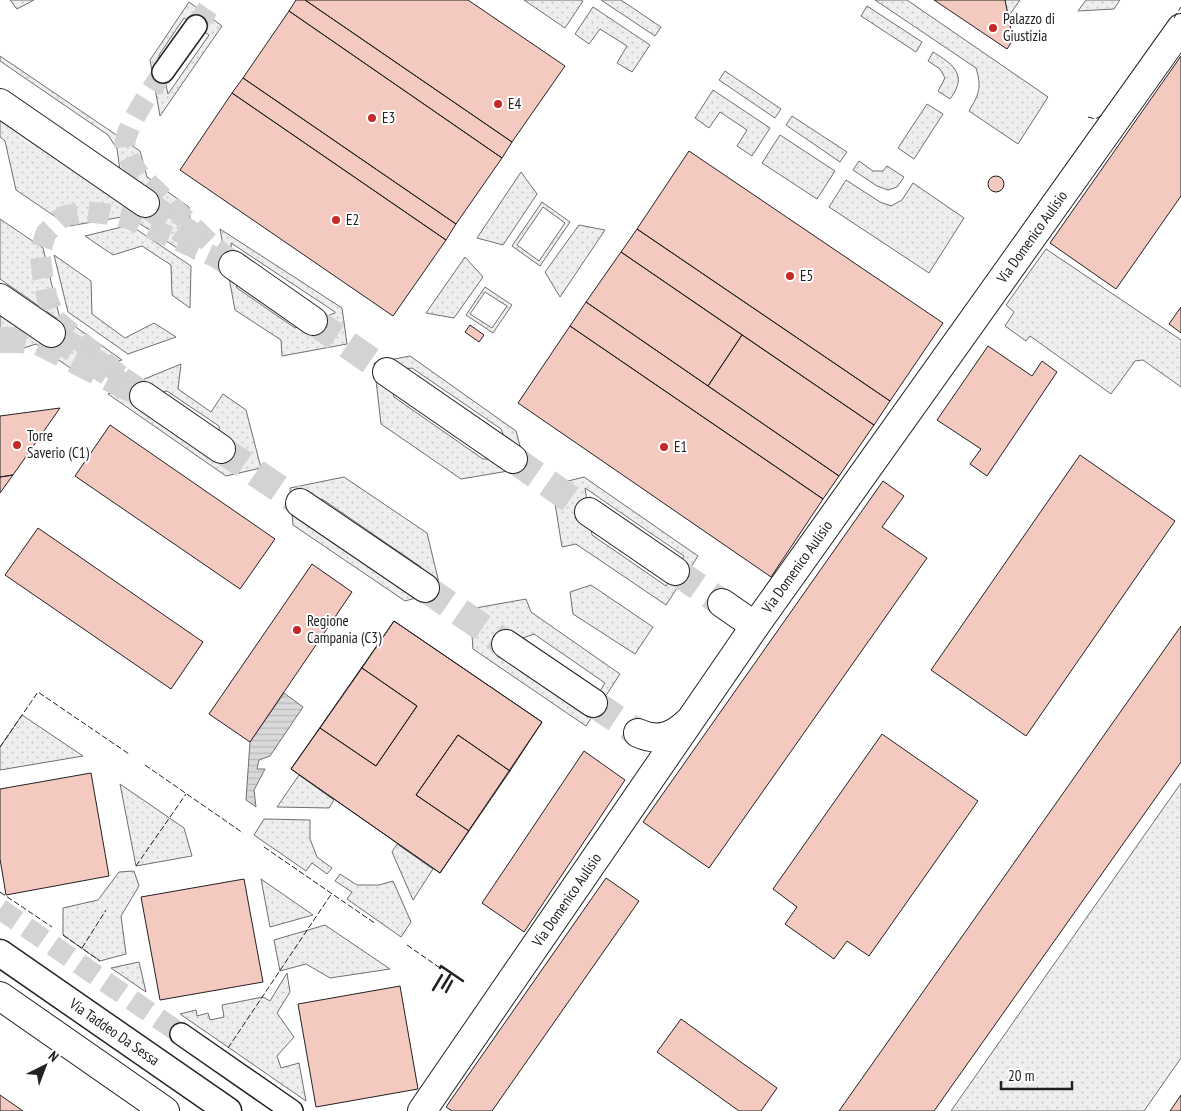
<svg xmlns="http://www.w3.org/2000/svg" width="1181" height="1111" font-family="'PT Sans Narrow',sans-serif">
<defs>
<pattern id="grass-dots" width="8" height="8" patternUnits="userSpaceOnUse" patternTransform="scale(1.25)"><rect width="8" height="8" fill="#eee"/><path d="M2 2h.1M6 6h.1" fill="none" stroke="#ccc" stroke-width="1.8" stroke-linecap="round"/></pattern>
<pattern id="water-rules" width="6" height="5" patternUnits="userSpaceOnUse" patternTransform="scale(1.25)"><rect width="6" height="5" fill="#d9d9d9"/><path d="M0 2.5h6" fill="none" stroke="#bababa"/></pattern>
</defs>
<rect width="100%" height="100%" fill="#fff"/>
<!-- grass -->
<path fill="url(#grass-dots)" stroke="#6f6f6f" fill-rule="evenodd" d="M10,0H34L17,9Z
M524,0H581L583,1L565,28Z
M601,0H621L661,27L655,36Z
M875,0H907L1048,97L1018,144L969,111C979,94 982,88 976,68Z
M1005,0H1020L1008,17Z
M1086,0H1120L1114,9L1078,11Z
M189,2L222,26L160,116L150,60ZM184,18L209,35L168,94L159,55Z
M867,6L922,42L916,52L861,16Z
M593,7L650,45L632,72L617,63L627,46L600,29L589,44L575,34Z
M933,52C946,60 965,71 956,89C955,93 952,96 950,99L938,91L945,78L940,69L928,61Z
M0,56L140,151L147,177L189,207L194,259L128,216L69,226L16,190L5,141L0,137V117L151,220L145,203L120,170L117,149L108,135L0,61Z
M725,71L781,109L775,118L719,80Z
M713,90L770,128L752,156L737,146L747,130L720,112L709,128L695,118Z
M927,104L943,114L914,159L898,148Z
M792,116L847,152L840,162L786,125Z
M780,135L835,171L817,199L762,163Z
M859,161L873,171H883L887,166L904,177L897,187L888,190L877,186L853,170Z
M521,172L537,194L503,245L477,238Z
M846,180L880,202L891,206L902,200L913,183L964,218L929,273L829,207Z
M542,202L570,222L540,266L512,246ZM543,207L565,223L539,261L517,245Z
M0,219L43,248L59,315L122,360L73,370L36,344L15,351L0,341V308L37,335L72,329L0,279Z
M130,225L191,266L190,308L172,295L171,265L142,246L113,255L85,236Z
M579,225L605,230L560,297L545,272Z
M220,229L342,308L347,344L282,356L281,340L235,310ZM231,243L335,312V313L295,328L237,288L233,265Z
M1046,249L1181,340V387L1143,360L1135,361L1111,394L1030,336L1026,341L1005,326L1014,312L1006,305Z
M54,255L91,281L92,314L125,338L154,323L176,337L128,354L68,312Z
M465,257L483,277L454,318L426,313Z
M485,287L512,305L493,333L466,315ZM485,292L507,306L492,328L470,314Z
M410,356L516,431L526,468L461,479L381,424L374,363ZM412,368L501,429L513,459H483L394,397L388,372Z
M181,364L178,389L211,412L223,394L246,410L261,468L226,476L108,394ZM167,391L219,426L222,464L130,399Z
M344,477L427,533L441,591L405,601L293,525L290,488ZM322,499L421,567L424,588L300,503Z
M584,477L698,556L666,605L576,544L562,547L552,485ZM585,488L684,556L666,586L592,535Z
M591,585L653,627L635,654L573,614L570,592Z
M526,599L531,612L620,674L586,726L473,649L470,609ZM534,634L605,683L587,712L506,644Z
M22,715L83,756L0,770V747Z
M299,775L334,800L329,808L277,807Z
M1181,783V1058L1144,1111H951Z
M120,784L184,828L192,856L136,866Z
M264,819L310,820V839L317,857L332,868L327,874L312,863L306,871L254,835Z
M397,844L433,869L413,900L392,852Z
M134,871L139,886L121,916L126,954L100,961L63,935V908L98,900L119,872Z
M340,874L357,885H379L393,881L411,922L401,937L347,899L352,892L335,881Z
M261,879L313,915L270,927Z
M325,925L390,969L330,978L306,964L280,971L274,940Z
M139,962L146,992L111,968Z
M287,973L290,992L277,1013L294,1037L277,1056L281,1068L299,1063L306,1101L180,1014L196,1010L197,1016L208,1013L210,1020L224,1017L222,1005L263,997L270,1001Z"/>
<!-- water -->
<path fill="url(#water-rules)" stroke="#6f6f6f" d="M284,693L303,707L270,756L259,760L257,769H265L254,790L256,807L246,800L250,742Z"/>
<!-- building -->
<path fill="#f3c9c0" stroke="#222" d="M296,0H305L512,142L502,158L289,11Z
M305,0H468L565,66L512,142Z
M934,0H1005L1013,40L1007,49Z
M289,11L502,158L456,224L243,78Z
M1181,56V196L1116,289L1050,243Z
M243,78L456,224L446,240L232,93Z
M232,93L446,240L393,316L180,170Z
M689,151L943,323L890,401L637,229Z
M988 184a8 8 0 1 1 16 0a8 8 0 1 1-16 0Z
M637,229L890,401L874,425L621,252Z
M621,252L742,335L708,386L586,302Z
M586,302L839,476L823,499L570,326Z
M1181,307V333L1169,324Z
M470,325L484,335L479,342L465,332Z
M570,326L823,499L771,577L518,403Z
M742,335L874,425L839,476L708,386Z
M988,346L1032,376L1042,361L1057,372L987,476L970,464L981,449L937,420Z
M60,408L13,475L0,477V416Z
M110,425L275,539L240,589L75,476Z
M1080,455L1175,521L1026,736L931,670Z
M13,475L0,493V477Z
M883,481L904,496L882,527L927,558L709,868L643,822Z
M38,528L203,642L171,689L5,575Z
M312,564L352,592L250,742L209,714Z
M394,621L542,722L440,873L291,769Z
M394,621L542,722L510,771L458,735L416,795L469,831L440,873L291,769L320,728L376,766L417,706L362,668Z
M1181,626V762L934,1111H839Z
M362,668L417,706L376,766L320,728Z
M882,734L978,801L869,956L847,941L834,959L785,924L797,907L773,889Z
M458,735L510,771L469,831L416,795Z
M584,751L625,780L524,932L482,903Z
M91,773L109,876L6,895L0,859V789Z
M606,878L639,901L492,1111H452L446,1107Z
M244,879L263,982L160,1000L141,897Z
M400,986L418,1089L316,1107L298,1004Z
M681,1019L777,1088L761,1111H739L657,1052Z
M0,1095L23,1111H0Z
M1181,1095V1111H1170Z"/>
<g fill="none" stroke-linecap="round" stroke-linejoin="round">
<!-- minor-tunnel -->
<path stroke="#d3d3d3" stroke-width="21" stroke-dasharray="21 11" stroke-linecap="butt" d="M196,26L214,0
M163,72C153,88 122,130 125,148C127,158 134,167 140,175L222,255
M144,396L56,320L47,298L43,278L40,253L46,233L64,216L87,212L107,214L130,219L233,265
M0,909L181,1034"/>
<!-- tertiary-tunnel -->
<path stroke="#d3d3d3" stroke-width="26" stroke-dasharray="26 13" stroke-linecap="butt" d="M0,340H21L40,343L144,396"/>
<!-- secondary-tunnel -->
<path stroke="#d3d3d3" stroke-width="28" stroke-dasharray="28 14" stroke-linecap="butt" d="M145,203L233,265
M313,321L387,372
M51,333L144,396
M221,449L300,503
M513,459L589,512
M675,571L722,603
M425,588L506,644
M593,703L638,733"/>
<!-- minor casing -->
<g stroke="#222" stroke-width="24">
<path id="minor" d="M163,72L196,26
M181,1034L292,1111"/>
</g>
<!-- tertiary casing -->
<g stroke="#222" stroke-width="29">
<g id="tertiary">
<path id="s1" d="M0,953L228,1111"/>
</g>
</g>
<!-- secondary casing -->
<g stroke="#222" stroke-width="30">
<g id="secondary">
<path d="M0,103L145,203"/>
<path d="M233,265L313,321"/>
<path d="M0,298L51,333"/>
<path d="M387,372L513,459"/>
<path d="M144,396L221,449"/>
<path d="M300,503L425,588"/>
<path d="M589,512L675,571"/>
<path d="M722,603L755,626"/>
<path d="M506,644L593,703"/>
<path d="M638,733C657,742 672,737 687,723"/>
<path d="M0,996L165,1111"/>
<path id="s2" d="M422,1111L755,626L1181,28"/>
</g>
</g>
<!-- minor -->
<use href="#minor" stroke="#fff" stroke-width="21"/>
<!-- tertiary -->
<use href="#tertiary" stroke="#fff" stroke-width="26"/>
<!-- secondary -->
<use href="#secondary" stroke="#fff" stroke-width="28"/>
<!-- fence -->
<path stroke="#222" stroke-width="1" stroke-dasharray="6 2.5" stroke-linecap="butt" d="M1174,18L1181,7
M1088,117L1095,119L1103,115
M0,747L38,692L129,754
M145,765L243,833
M264,847L376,924
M136,866L186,794
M0,892L52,927
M63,935L100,961
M407,945L440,968
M82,948L106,910
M228,1048L332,893"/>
<!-- wall -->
<path stroke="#222" stroke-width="2.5" d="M440,968L441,966L463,981
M442,988L450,975
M433,990L442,975
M446,992L452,981"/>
</g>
<!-- markers -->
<g fill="#c62828" stroke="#fff" stroke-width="2">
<circle cx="993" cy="28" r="5"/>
<circle cx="498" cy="104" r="5"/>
<circle cx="372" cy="118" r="5"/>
<circle cx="336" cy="220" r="5"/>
<circle cx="790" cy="276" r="5"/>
<circle cx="17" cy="445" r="5"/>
<circle cx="664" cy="447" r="5"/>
<circle cx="297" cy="630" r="5"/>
</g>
<g text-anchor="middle" stroke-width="4" stroke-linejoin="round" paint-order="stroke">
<!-- poi labels -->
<g font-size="15" fill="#222" stroke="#fff" text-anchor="start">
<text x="1003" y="24">Palazzo di<tspan x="1003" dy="17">Giustizia</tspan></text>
<text x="508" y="109">E4</text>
<text x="382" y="123">E3</text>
<text x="346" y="225">E2</text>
<text x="800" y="281">E5</text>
<text x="27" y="441">Torre<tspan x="27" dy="17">Saverio (C1)</tspan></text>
<text x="674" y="452">E1</text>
<text x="307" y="626">Regione<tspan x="307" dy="17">Campania (C3)</tspan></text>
</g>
<!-- street labels -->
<g font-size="15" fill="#222" stroke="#fff">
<text dy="5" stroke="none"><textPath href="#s2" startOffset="1066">Via Domenico Aulisio</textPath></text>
<text dy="5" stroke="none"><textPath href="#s2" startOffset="661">Via Domenico Aulisio</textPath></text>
<text dy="5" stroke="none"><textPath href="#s2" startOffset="256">Via Domenico Aulisio</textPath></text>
<text dy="5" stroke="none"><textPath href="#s1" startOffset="139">Via Taddeo Da Sessa</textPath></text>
</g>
</g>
<!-- north arrow -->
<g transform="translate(45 1066) rotate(42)" stroke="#ffffff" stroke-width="4" paint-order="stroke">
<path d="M0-4L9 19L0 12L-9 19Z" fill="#222222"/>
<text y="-8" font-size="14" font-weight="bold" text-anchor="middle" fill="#222222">N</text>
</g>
<!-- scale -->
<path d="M1001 1081v8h71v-8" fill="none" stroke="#222222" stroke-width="2.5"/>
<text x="1008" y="1081" font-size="15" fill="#222222" stroke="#ffffff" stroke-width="4" paint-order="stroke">20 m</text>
</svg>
